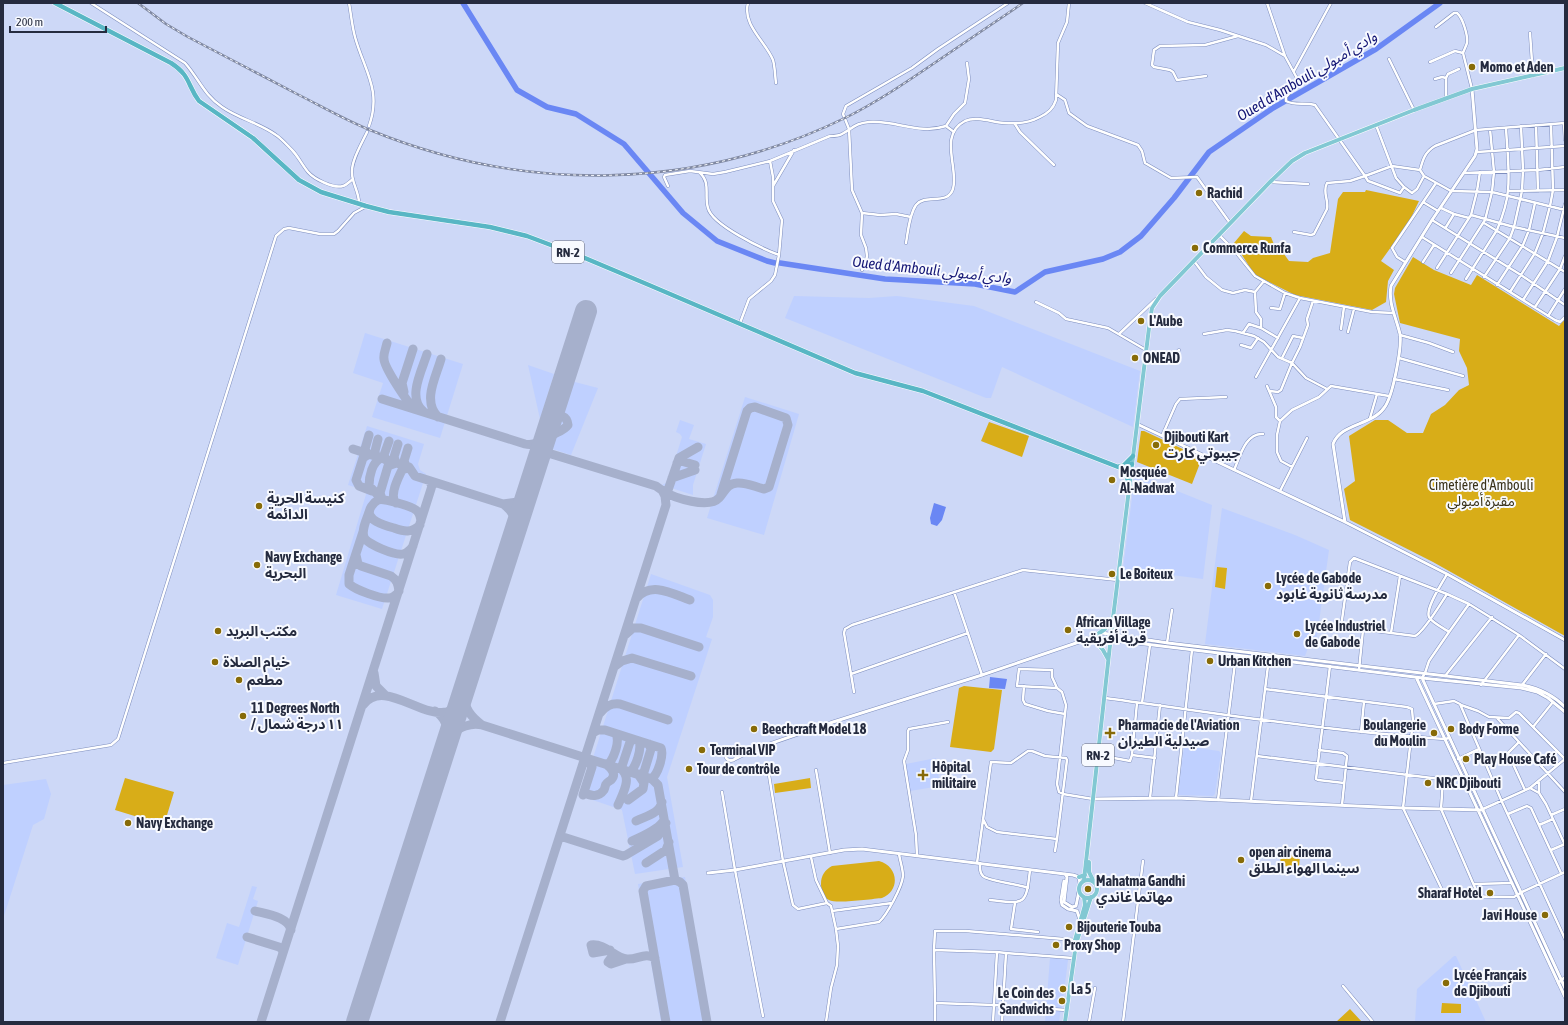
<svg xmlns="http://www.w3.org/2000/svg" width="1568" height="1025" font-family="'Asap Condensed','Noto Sans Arabic',sans-serif">
<rect width="100%" height="100%" fill="#cdd8f7"/>
<!-- built -->
<path fill="#bfd0ff" d="M794,296L869,298L897,296L974,306L1140,371L1133,427L1002,367L991,398H986L785,318Z
M365,333L463,364L440,438L372,417L383,383L353,373Z
M528,365L554,374L540,419Z
M571,381L598,388L571,455L549,448Z
M745,397L799,414L764,535L707,518Z
M680,420L694,425L689,439L706,444L693,485V495L662,485L668,482L682,437L680,434L676,432Z
M367,426L424,444L418,464L420,470L426,474L382,609L336,595L367,491L348,485Z
M1135,474L1212,505L1203,579L1123,569Z
M1222,508L1295,535L1329,550L1316,644L1315,649L1308,648L1305,656L1205,644Z
M651,574L710,595L713,600V617L706,637L712,639L667,777L683,867L635,874L622,810L581,796Z
M1184,746L1219,751L1221,753L1215,794L1213,796L1178,795Z
M936,758L940,786L910,791L906,764Z
M46,779L51,794L44,819L33,825L3,919V785Z
M685,877L711,1022H661L638,884Z
M252,886L257,887L253,899L258,901L238,965L216,958L227,923L239,927Z
M1454,956H1456L1486,1022H1415L1417,989Z
M1050,958L1069,960H1068L1062,1008H1061L1059,1022H1045Z"/>
<!-- green -->
<path fill="#d8ad18" d="M1366,190L1419,201L1409,222L1381,261L1394,270L1388,281L1386,302L1372,310L1295,295L1255,275L1234,243L1244,231L1251,236L1271,237L1275,247L1283,248L1284,254L1289,261L1308,262L1313,258L1330,253L1338,199L1343,192H1365Z
M1413,257L1434,270L1471,285L1477,275L1559,326L1565,319V636L1433,562L1350,520L1344,489L1355,481L1349,436L1375,420H1388L1407,433H1423L1431,414L1445,405L1459,390L1469,385L1467,368L1459,351L1460,339L1400,323L1394,294L1395,288Z
M989,422L1029,436L1022,457L981,441Z
M1141,431H1144L1202,458L1192,484L1137,462Z
M1217,567L1227,568L1225,589L1215,587Z
M964,686L1002,690L994,749L991,752L950,747L959,688Z
M125,778L174,792L164,825L115,810Z
M810,778L811,788L775,793L774,784Z
M1281,854L1300,855L1299,867L1280,866Z
M879,861C898,866 901,890 882,898C872,899 836,904 829,900C823,897 821,889 821,884C821,875 825,870 832,866Z
M1442,1003L1461,1004V1013H1441Z
M1350,1009L1362,1022H1336Z"/>
<!-- water -->
<path fill="#6a87f4" d="M934,503L946,507L942,520L937,526L931,524L930,518Z
M990,677L1007,679L1005,689L989,688Z"/>
<g fill="none" stroke-linecap="round" stroke-linejoin="round">
<!-- river -->
<path stroke="#6a87f4" stroke-width="5.5" d="M463,3L517,90L547,107L576,114L624,144L683,213L717,241L767,261L775,263
M780,263L885,279L975,284L1015,292L1045,272L1103,259L1120,252L1141,236L1174,198L1209,152L1273,108L1376,49L1440,3"/>
<!-- taxiway -->
<path stroke="#a6b0cc" stroke-width="9" d="M387,343C386,348 383,354 384,359C384,367 408,404 415,409
M404,392L402,383L413,349
M382,399L525,444C533,446 539,443 545,437
M423,411C407,398 422,370 427,354
M438,417C422,401 436,377 441,359
M543,443C550,433 562,433 568,425C567,415 560,415 552,416
M353,449L409,467L415,476L503,504L518,502L527,495
M367,454L365,449L369,435
M369,454L363,458L356,480L359,486L372,491
M539,456L543,453H548L656,486C659,488 661,490 663,491C674,498 709,509 719,498C725,492 726,484 737,483C746,482 755,487 764,489L769,487L788,425L786,418L755,407L750,408L747,411L721,494
M376,457L375,451L378,439
M382,458C372,461 369,477 369,486L382,499
M386,460L384,455L389,441
M677,463L681,461L695,465
M406,466L404,461L408,448
M672,478L695,470
M667,493L679,458L698,447
M382,499L380,493L388,466L396,463L394,457L398,444
M396,503C389,496 398,478 402,470L409,467
M503,504C512,510 516,517 516,528
M369,512C367,519 361,530 364,537C366,544 396,556 403,554C407,553 411,549 413,546
M420,525C411,533 405,532 394,528C386,526 363,520 371,507C373,504 374,502 378,500C383,498 411,506 416,510C420,513 420,516 421,521
M363,532L349,575V584C356,590 380,599 389,598C393,598 395,596 398,593
M356,555L358,564L361,566L391,576C397,580 398,584 399,591
M637,598C651,581 673,594 690,600
M624,636L633,628H641L699,647
M614,667L622,661L632,658L691,676
M374,673L376,686L385,695
M363,705C383,678 421,718 447,712C452,710 457,704 461,700
M435,711C446,718 448,728 448,739
M600,713C606,706 611,703 620,704L668,720
M482,725L652,779L658,785L675,880
M593,733L598,730H605L661,748C664,755 658,775 651,779
M450,734C460,728 470,722 482,725C470,716 465,709 463,693
M608,765C614,758 620,742 616,734
M630,772C636,767 642,749 639,741
M639,775L644,772L651,749L649,744
M584,792C591,797 599,797 604,790C605,788 605,786 606,784C606,783 611,780 611,780C617,774 611,768 606,764
M583,795L592,767L586,757
M628,800L643,789L644,783L638,774
M618,805C623,793 633,777 620,768L622,766L630,742L629,738
M636,821C646,816 659,814 662,802
M560,836L623,856L626,855L658,836L666,823
M632,841C642,836 659,830 664,820
M646,863L666,850L669,842
M255,911C266,914 289,917 291,930
M247,937L279,947L282,949L283,953
M610,950L593,953L591,945C605,943 615,958 627,959C637,960 645,952 655,958
M611,958L626,959L611,964L608,962Z
M261,1022L431,489L432,485L429,481
M500,1022L666,505L665,496L662,490
M666,1022L643,891L646,886L675,880L680,882L683,885L707,1022"/>
<!-- runway -->
<path stroke="#a6b0cc" stroke-width="22" d="M357,1022L586,311"/>
<!-- minor casing -->
<g stroke="#7e8ebe" stroke-width="3.5">
<path id="minor" d="M91,3L185,63C199,79 204,95 222,107C239,119 260,123 276,135C282,139 287,145 292,150C298,156 302,165 308,172C314,179 334,189 343,186C347,185 350,181 353,179
M349,3C351,14 352,26 355,37C364,70 382,90 369,126
M748,3C742,25 766,42 773,60C775,67 775,76 776,83
M1145,3L1188,22L1220,30L1266,45L1285,56
M1267,3L1285,56L1298,80L1296,86L1286,97V101C1295,106 1305,102 1315,105L1365,176L1392,166L1420,170
M1436,27L1454,13H1457C1463,18 1468,36 1467,43C1466,46 1464,50 1463,53
M1530,33L1533,76
M1389,59L1414,110
M1430,62L1455,51L1463,53L1472,89
M1294,71L1331,3
M1206,76L1177,80L1173,72L1170,70L1154,67L1152,65L1154,50L1160,46L1205,45L1238,36
M1435,79L1442,77L1446,78
M1056,94L1065,100L1069,113L1087,126L1138,145L1142,151L1145,163L1171,178L1197,177L1230,223
M1446,98V78L1448,74L1459,69
M1565,123L1476,130L1435,146C1425,152 1423,159 1420,170L1424,176L1451,191L1492,192L1565,210
M1015,124L1020,132L1054,165
M1564,124L1565,140
M1376,125L1396,178L1404,187L1412,193L1417,189L1424,176
M1536,125L1538,191
M946,126L954,132
M1477,152L1565,146
M700,173C711,183 704,196 708,208C712,225 763,249 779,255
M1464,173L1538,170L1565,167
M1270,182L1308,184
M668,186L664,177L665,175L690,171L713,174L725,172L770,161L830,136C834,136 839,136 842,134C853,128 856,123 869,122C896,120 919,135 946,126L954,114L965,103L969,79L967,63
M773,186L794,150
M1508,191L1565,190
M1423,202L1438,211
M359,203C359,192 352,183 352,173C351,161 362,143 367,132
M1441,208L1454,214L1469,218
M862,213L880,215L896,214L911,217
M1471,215L1514,227L1565,238
M1432,220L1521,275L1565,305
M1484,223L1565,272
M1446,227L1454,214
M1294,232L1311,235L1314,234L1327,209C1329,200 1322,192 1327,183L1350,181L1365,176L1368,181L1371,182L1400,193L1404,187
M1219,235L1234,250L1255,276L1285,293L1300,298L1372,312L1394,313
M1422,237L1555,320L1560,322L1565,317
M906,243C908,232 909,215 916,205C926,193 947,206 953,189C959,168 938,135 965,121C976,116 992,122 1004,123C1016,124 1029,123 1040,117C1048,113 1053,109 1056,100L1058,43L1067,22L1069,3
M1194,261L1206,277L1222,290L1233,293L1245,290L1255,292
M1405,262L1397,257L1392,248L1436,183
M1423,262L1434,245
M1437,268L1471,215L1477,191L1480,172
M862,270L865,265L867,256L866,248L861,235L862,213L852,190L849,129L843,114L846,106L912,68L938,49L1008,3
M1451,273L1485,220L1492,192L1494,172L1490,129
M1484,277L1510,238L1514,227L1522,191L1523,170L1521,126
M1466,279L1497,230C1502,218 1507,204 1508,190C1510,170 1507,148 1506,128
M1264,281L1255,292L1256,312L1261,319V328L1278,338
M1497,285L1523,245L1529,230L1535,203
M1510,292L1535,253L1543,233L1550,206L1553,190L1551,125
M1523,300L1548,261L1557,237L1565,204
M1036,302L1059,313L1066,319L1108,328L1146,350
M1535,307L1560,269L1565,256
M1271,308L1280,309L1285,293
M1548,316L1565,289
M740,323L749,299L771,281L775,275L779,255L782,220L773,201V177L770,161
M1341,329L1344,307
M1348,332L1354,309
M1243,333L1249,324L1261,328
M1119,334L1156,299
M1204,334L1227,330L1235,331L1254,336L1264,342L1278,357L1292,363L1306,378L1327,389
M1400,335L1429,343L1453,352
M1241,345L1251,348L1258,338
M1145,357L1170,359L1179,350
M1282,358L1293,336L1303,338
M1399,358L1463,376
M1256,377L1300,298
M1394,379L1448,390
M1267,386L1276,407V417L1280,421
M1270,391L1278,392L1281,390L1292,363L1300,347L1308,325L1307,319L1313,301
M1370,418L1377,394
M1162,436L1176,404L1180,399L1226,397
M1292,467L1281,461L1277,452V435L1280,421L1292,410L1319,397L1331,386L1389,396
M1234,470C1240,457 1245,433 1263,434
M1280,491L1307,438
M954,592L982,675
M1469,604L1519,635L1565,669
M1320,624L1415,636C1424,632 1441,603 1447,594
M1341,627L1350,562L1354,558L1447,594L1469,604L1449,632
M1391,633L1400,576
M1167,643L1172,610
M1330,666L1316,779L1318,780L1344,783
M1359,670L1363,630
M851,674L844,633L845,629L852,625L1023,570L1118,580
M1445,676L1492,617
M1422,678L1425,673L1429,661L1449,632C1445,629 1431,622 1429,617C1425,608 1443,582 1447,574
M1481,685L1519,635
M1522,685L1546,654
M1024,686L1023,700L1025,704L1048,711L1065,714
M1057,688L1052,677V670L1019,669L1017,686L1057,688L1062,692L1066,705L1057,784L1059,792L1063,794L1093,799
M1265,689L1407,707L1412,709L1413,721L1403,808L1445,896L1514,897L1522,892L1565,872
M854,692L851,674L968,633
M1105,698C1218,713 1331,732 1445,739L1449,738
M1137,703L1132,755L1155,758
M1142,703L1150,645
M1434,704L1454,701L1460,704L1502,802L1565,939
M1461,705L1478,711L1489,717L1509,718L1516,712L1519,713L1565,759
M1497,718L1565,792
M1533,727L1553,702
M1361,732L1364,702
M1519,742L1508,753L1525,790
M1319,750L1343,753L1347,756L1342,805
M1098,755L1130,761L1132,755
M1257,756L1440,779L1443,780L1441,809L1479,897
M1458,759L1479,749
M3,763L111,745L118,739L276,236L284,229L289,228L320,234H334L338,231L354,213L365,207
M768,769L783,861L793,905L798,909L827,903
M816,770L830,853
M1539,782V793
M1530,788L1539,793L1546,804L1565,845
M1473,790L1493,780
M722,792L735,870L763,1016
M1150,798L1160,705
M1176,798L1192,650
M1218,800L1236,655
M1251,801L1269,658
M1483,809L1530,788L1565,759
M1508,814L1527,806L1531,808L1561,873
M1551,815L1565,809
M1539,825L1553,819
M1551,850L1565,844
M1055,851L1057,839
M917,856L916,835L904,761L908,750V731L909,729L948,722
M811,857L816,880L827,903L831,906L836,929L838,946L837,965L831,988L826,1022
M977,863L991,762L1011,763L1028,751H1032L1045,756L1066,758L1067,760L1057,839L997,832L987,827L983,819
M980,863C980,868 979,872 983,876C987,881 1019,884 1028,888
M1474,884L1512,883
M990,900C1025,904 1026,906 1030,870
M1015,903L1011,929L1038,932
M832,911L892,903
M836,929L879,922C887,915 902,887 903,876C903,869 900,861 899,854
M934,950L935,931H966L1076,940
M997,952L1006,953
M1558,983L1565,977
M1343,986L1373,1022
M935,1003L934,950L997,952L993,1022
M935,1022V1003L994,1005L1066,1010
M1002,1022L1006,953L1073,958
M1089,1022L1095,988
M1123,1022L1143,861"/>
</g>
<!-- tertiary casing -->
<g stroke="#7e8ebe" stroke-width="4">
<path id="tertiary" d="M1137,424L1345,522L1447,574L1565,640
M1345,522L1333,444C1341,423 1371,426 1384,408C1393,397 1402,347 1400,334C1396,317 1388,303 1391,286L1432,220L1475,156L1477,149L1472,89
M1085,640L1102,643L1120,641L1431,679L1521,688L1537,692L1548,698L1565,712
M1416,677L1565,997
M1422,678L1565,988
M725.5 755a5.5 5.5 0 1 1 11 0a5.5 5.5 0 1 1-11 0Z
M736,753L749,751L833,722L982,675L1085,640L1102,633L1168,643L1522,685C1538,688 1553,695 1565,707
M735,759L747,753
M1093,799L1176,798L1403,808L1482,810
M708,873L735,870L844,850L862,849L1073,875L1079,877L1080,884
M1065,874L1067,877L1064,902L1072,907L1076,906L1079,891
M1064,881L1061,900L1062,905L1068,909L1077,911L1080,920"/>
</g>
<!-- primary casing -->
<g stroke="#fff" stroke-width="5">
<path id="primary" d="M1098,634L1105,629L1113,619
M1097,643L1103,650L1108,659
M1089,862V872L1094,882
M1079,877L1085,875
M1079 889a9 9 0 1 1 18 0a9 9 0 1 1-18 0Z
M1084,880L1113,618L1150,320L1152,308L1160,296L1271,181L1292,161L1305,153L1414,110L1472,89L1565,68
M1076,944L1075,940L1085,905L1084,897
M1065,1022L1076,944L1091,897"/>
</g>
<!-- trunk casing -->
<g stroke="#fff" stroke-width="5.5">
<path id="trunk" d="M55,3L171,63C191,76 187,85 199,101L253,138L299,180L321,192L366,206L389,212L490,227L527,236L580,256L649,285L855,373L923,391L1131,472
M1124,465L1133,456
M1120,466H1125L1132,464
M1123,470L1126,474L1129,485"/>
</g>
<!-- minor -->
<use href="#minor" stroke="#fff" stroke-width="2.5"/>
<!-- tertiary -->
<use href="#tertiary" stroke="#fff" stroke-width="3"/>
<!-- primary -->
<use href="#primary" stroke="#82c8d3" stroke-width="4"/>
<!-- trunk -->
<use href="#trunk" stroke="#58b6c4" stroke-width="4.5"/>
<!-- rail casing -->
<g stroke="#8089a2" stroke-width="2.5">
<path id="rail" d="M138,3L166,24L188,37C224,56 261,75 297,94C321,106 345,120 370,130C526,194 696,191 847,117C877,102 905,83 933,64C963,44 993,23 1023,3"/>
</g>
<!-- rail -->
<use href="#rail" stroke="#f8faff" stroke-width="1" stroke-dasharray="3" stroke-linecap="butt"/>
</g>
<!-- markers -->
<g fill="#876b08" stroke="#f8faff" stroke-width="1.5">
<circle cx="1472" cy="67" r="4"/>
<circle cx="1199" cy="193" r="4"/>
<circle cx="1195" cy="248" r="4"/>
<circle cx="1141" cy="321" r="4"/>
<circle cx="1135" cy="358" r="4"/>
<circle cx="1156" cy="445" r="4"/>
<circle cx="1112" cy="480" r="4"/>
<circle cx="259" cy="506" r="4"/>
<circle cx="257" cy="565" r="4"/>
<circle cx="1112" cy="574" r="4"/>
<circle cx="1268" cy="586" r="4"/>
<circle cx="1068" cy="630" r="4"/>
<circle cx="218" cy="631" r="4"/>
<circle cx="1297" cy="634" r="4"/>
<circle cx="1210" cy="661" r="4"/>
<circle cx="215" cy="662" r="4"/>
<circle cx="239" cy="680" r="4"/>
<circle cx="243" cy="716" r="4"/>
<circle cx="754" cy="729" r="4"/>
<circle cx="1451" cy="729" r="4"/>
<path d="M1108 727h4v4h4v4h-4v4h-4v-4h-4v-4h4z"/>
<circle cx="1434" cy="733" r="4"/>
<circle cx="702" cy="750" r="4"/>
<circle cx="1466" cy="759" r="4"/>
<circle cx="689" cy="769" r="4"/>
<path d="M921 769h4v4h4v4h-4v4h-4v-4h-4v-4h4z"/>
<circle cx="1428" cy="783" r="4"/>
<circle cx="128" cy="823" r="4"/>
<circle cx="1241" cy="860" r="4"/>
<circle cx="1088" cy="889" r="4"/>
<circle cx="1490" cy="893" r="4"/>
<circle cx="1545" cy="915" r="4"/>
<circle cx="1069" cy="927" r="4"/>
<circle cx="1056" cy="945" r="4"/>
<circle cx="1446" cy="983" r="4"/>
<circle cx="1063" cy="989" r="4"/>
<circle cx="1062" cy="1001" r="4"/>
</g>
<g text-anchor="middle" stroke-width="4" stroke-linejoin="round" paint-order="stroke">
<!-- shield labels -->
<g fill="#f8faff" stroke="#646979" stroke-width="1">
<rect x="552" y="241" width="32" height="22" rx="3"/>
<rect x="1082" y="744" width="32" height="22" rx="3"/>
</g>
<g font-size="13" font-weight="bold" fill="#252b3f">
<text x="568" y="257">RN-2</text>
<text x="1098" y="760">RN-2</text>
</g>
<!-- poi labels -->
<g font-size="14" font-weight="bold" fill="#252b3f" stroke="#f8faff" text-anchor="start">
<text x="1480" y="72">Momo et Aden</text>
<text x="1207" y="198">Rachid</text>
<text x="1203" y="253">Commerce Runfa</text>
<text x="1149" y="326">L'Aube</text>
<text x="1143" y="363">ONEAD</text>
<text x="1164" y="442">Djibouti Kart<tspan x="1164" dy="16">جيبوتي كارت</tspan></text>
<text x="1120" y="477">Mosquée<tspan x="1120" dy="16">Al-Nadwat</tspan></text>
<text x="267" y="503">كنيسة الحرية<tspan x="267" dy="16">الدائمة</tspan></text>
<text x="265" y="562">Navy Exchange<tspan x="265" dy="16">البحرية</tspan></text>
<text x="1120" y="579">Le Boiteux</text>
<text x="1276" y="583">Lycée de Gabode<tspan x="1276" dy="16">مدرسة ثانوية غابود</tspan></text>
<text x="1076" y="627">African Village<tspan x="1076" dy="16">قرية أفريقية</tspan></text>
<text x="1305" y="631">Lycée Industriel<tspan x="1305" dy="16">de Gabode</tspan></text>
<text x="226" y="636">مكتب البريد</text>
<text x="1218" y="666">Urban Kitchen</text>
<text x="223" y="667">خيام الصلاة</text>
<text x="247" y="685">مطعم</text>
<text x="251" y="713">11 Degrees North<tspan x="251" dy="16">/ ١١ درجة شمال</tspan></text>
<text x="1118" y="730">Pharmacie de l'Aviation<tspan x="1118" dy="16">صيدلية الطيران</tspan></text>
<text x="1426" y="730" text-anchor="end">Boulangerie<tspan x="1426" dy="16">du Moulin</tspan></text>
<text x="762" y="734">Beechcraft Model 18</text>
<text x="1459" y="734">Body Forme</text>
<text x="710" y="755">Terminal VIP</text>
<text x="1474" y="764">Play House Café</text>
<text x="932" y="772">Hôpital<tspan x="932" dy="16">militaire</tspan></text>
<text x="697" y="774">Tour de contrôle</text>
<text x="1436" y="788">NRC Djibouti</text>
<text x="136" y="828">Navy Exchange</text>
<text x="1249" y="857">open air cinema<tspan x="1249" dy="16">سينما الهواء الطلق</tspan></text>
<text x="1096" y="886">Mahatma Gandhi<tspan x="1096" dy="16">مهاتما غاندي</tspan></text>
<text x="1482" y="898" text-anchor="end">Sharaf Hotel</text>
<text x="1537" y="920" text-anchor="end">Javi House</text>
<text x="1077" y="932">Bijouterie Touba</text>
<text x="1064" y="950">Proxy Shop</text>
<text x="1454" y="980">Lycée Français<tspan x="1454" dy="16">de Djibouti</tspan></text>
<text x="1071" y="994">La 5</text>
<text x="1054" y="998" text-anchor="end">Le Coin des<tspan x="1054" dy="16">Sandwichs</tspan></text>
</g>
<!-- park labels -->
<g font-size="14" fill="#3a321a" stroke="#f8faff">
<text x="1481" y="490">Cimetière d'Ambouli<tspan x="1481" dy="16">مقبرة أمبولي</tspan></text>
</g>
<!-- water labels -->
<g font-size="15" font-style="italic" fill="#131575" stroke="#f8faff">
<text transform="translate(1307 76) rotate(-31)" y="5">Oued d'Ambouli وادي أمبولي</text>
<text transform="translate(932 270) rotate(6)" y="5">Oued d'Ambouli وادي أمبولي</text>
</g>
</g>
<!-- border -->
<rect width="1568" height="1025" fill="none" stroke="#252b3f" stroke-width="8"/>
<!-- scale -->
<path d="M10 26v6h96v-6" fill="none" stroke="#252b3f" stroke-width="2"/>
<text x="16" y="26" font-size="12" fill="#252b3f" stroke="#f8faff" stroke-width="3" paint-order="stroke">200 m</text>
</svg>
